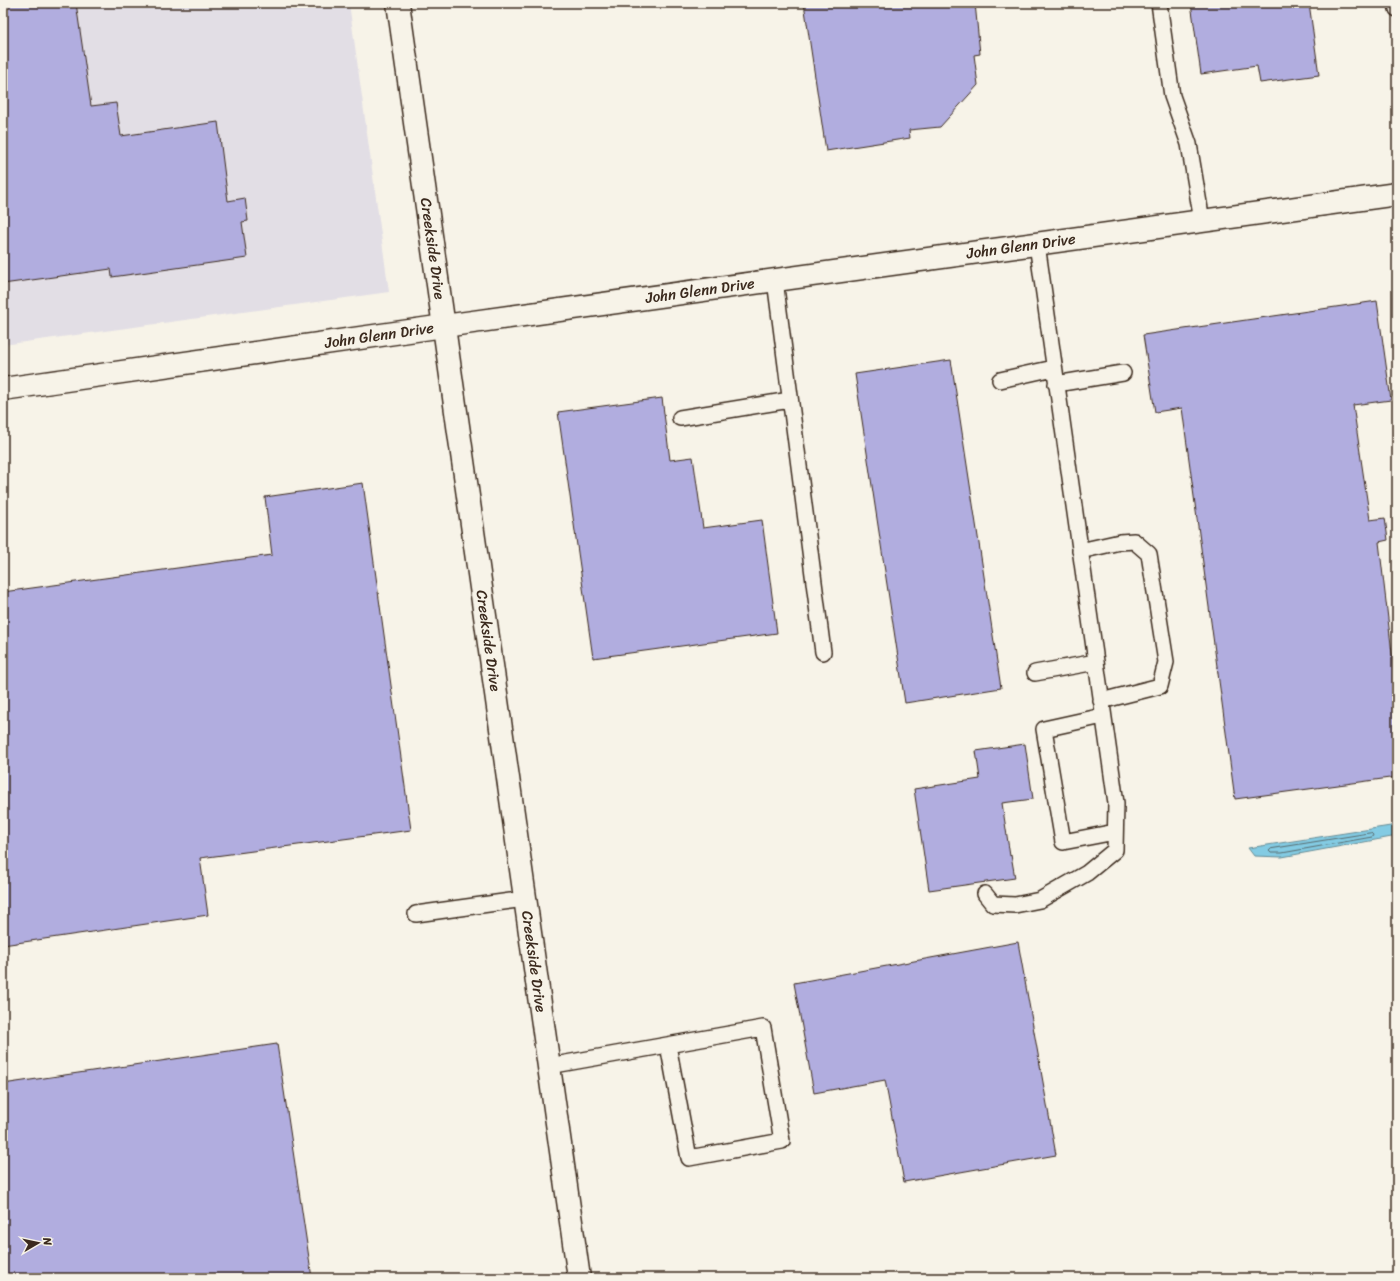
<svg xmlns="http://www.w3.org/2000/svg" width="1400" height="1281" font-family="Sriracha,sans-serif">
<rect width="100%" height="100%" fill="#f7f3e8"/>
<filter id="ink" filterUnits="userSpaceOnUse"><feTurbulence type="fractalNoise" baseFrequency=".025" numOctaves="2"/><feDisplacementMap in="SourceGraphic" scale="8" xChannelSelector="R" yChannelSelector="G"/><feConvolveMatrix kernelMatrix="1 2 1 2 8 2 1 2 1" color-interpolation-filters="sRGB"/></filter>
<g filter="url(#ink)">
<!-- built -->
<path fill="#e2dee5" d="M3,3H349L389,292L3,345Z"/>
<!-- water -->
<path fill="#83cbe3" stroke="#668b94" d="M1397,825V836L1282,857L1254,856L1248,848Z"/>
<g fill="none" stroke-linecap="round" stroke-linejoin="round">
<!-- shore -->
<path stroke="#586a6d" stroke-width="1" d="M1371,833L1373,835L1372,837L1282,853H1271L1269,851L1271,849Z"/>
</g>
<!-- building -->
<path fill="#b1addf" stroke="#3b2a1e" d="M3,3H76L91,106L116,103L121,136L218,122L228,201L245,198L248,221L242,222L247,258L112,277L111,269L3,284Z
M804,3H975L980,54L974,55L978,85L940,127L909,130L910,138L826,151Z
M1191,3H1309L1319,75L1260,83L1257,66L1201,74Z
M1377,301L1391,400L1353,405L1370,520L1385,518L1388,540L1379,542L1397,696V777L1235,799L1182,408L1155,412L1143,335Z
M951,360L1001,688L905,703L855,374Z
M662,398L670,460L693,457L703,528L762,520L777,633L593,658L558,412Z
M363,483L411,830L200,858L208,915L3,945V592L272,555L265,497Z
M1025,744L1033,799L1002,803L1010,856L1011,855L1015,878L929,890L914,789L980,779L976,751Z
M1018,942L1056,1155L904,1182L885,1080L814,1093L794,983Z
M277,1044L312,1278H3V1084Z"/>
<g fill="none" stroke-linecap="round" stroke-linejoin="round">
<!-- service casing -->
<g stroke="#3b2a1e" stroke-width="18">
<path id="service" d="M1159,3L1172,96L1189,144L1202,221
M1396,3L1397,9
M775,280L823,652
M1000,380L1054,368
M1056,384L1123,373
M680,418L790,400
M1080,551L1120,542L1134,541L1149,554L1166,662L1160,686L1101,701
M1035,673L1096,662
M1103,716L1044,729L1063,842L1115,832
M985,894L993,904L1015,905L1040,900L1087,873L1115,850L1116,803L1037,244
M416,914L525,899
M549,1066L763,1028L782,1141L689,1158L668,1045"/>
</g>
<!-- minor casing -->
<g stroke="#3b2a1e" stroke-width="25">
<g id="minor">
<path id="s1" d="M398,3L579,1278"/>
<path id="s2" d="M3,389L444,326L1397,194"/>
</g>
</g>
<!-- service -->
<use href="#service" stroke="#f7f3e8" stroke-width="15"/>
<!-- minor -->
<use href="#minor" stroke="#f7f3e8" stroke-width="22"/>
</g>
</g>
<g text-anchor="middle" stroke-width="3" stroke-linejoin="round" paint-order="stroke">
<!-- street labels -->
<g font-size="15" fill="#3b2a1e" stroke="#f7f3e8">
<text dy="5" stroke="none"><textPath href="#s2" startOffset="1028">John Glenn Drive</textPath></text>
<text dy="5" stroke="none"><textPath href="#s1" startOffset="248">Creekside Drive</textPath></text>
<text dy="5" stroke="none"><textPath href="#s2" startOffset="704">John Glenn Drive</textPath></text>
<text dy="5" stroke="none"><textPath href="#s2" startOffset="380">John Glenn Drive</textPath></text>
<text dy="5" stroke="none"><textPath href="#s1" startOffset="644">Creekside Drive</textPath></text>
<text dy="5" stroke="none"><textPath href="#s1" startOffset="968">Creekside Drive</textPath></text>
</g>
</g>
<!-- margin -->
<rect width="1400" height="1281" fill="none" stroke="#f7f3e8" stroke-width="16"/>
<rect x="8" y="8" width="1384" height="1265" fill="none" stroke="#3b2a1e" stroke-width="1.5" filter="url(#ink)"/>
<!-- north arrow -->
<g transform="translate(38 1243) rotate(81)" stroke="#f7f3e8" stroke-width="3" paint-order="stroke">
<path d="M0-3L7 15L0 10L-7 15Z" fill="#3b2a1e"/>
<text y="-6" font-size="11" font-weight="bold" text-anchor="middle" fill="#3b2a1e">N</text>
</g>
</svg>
